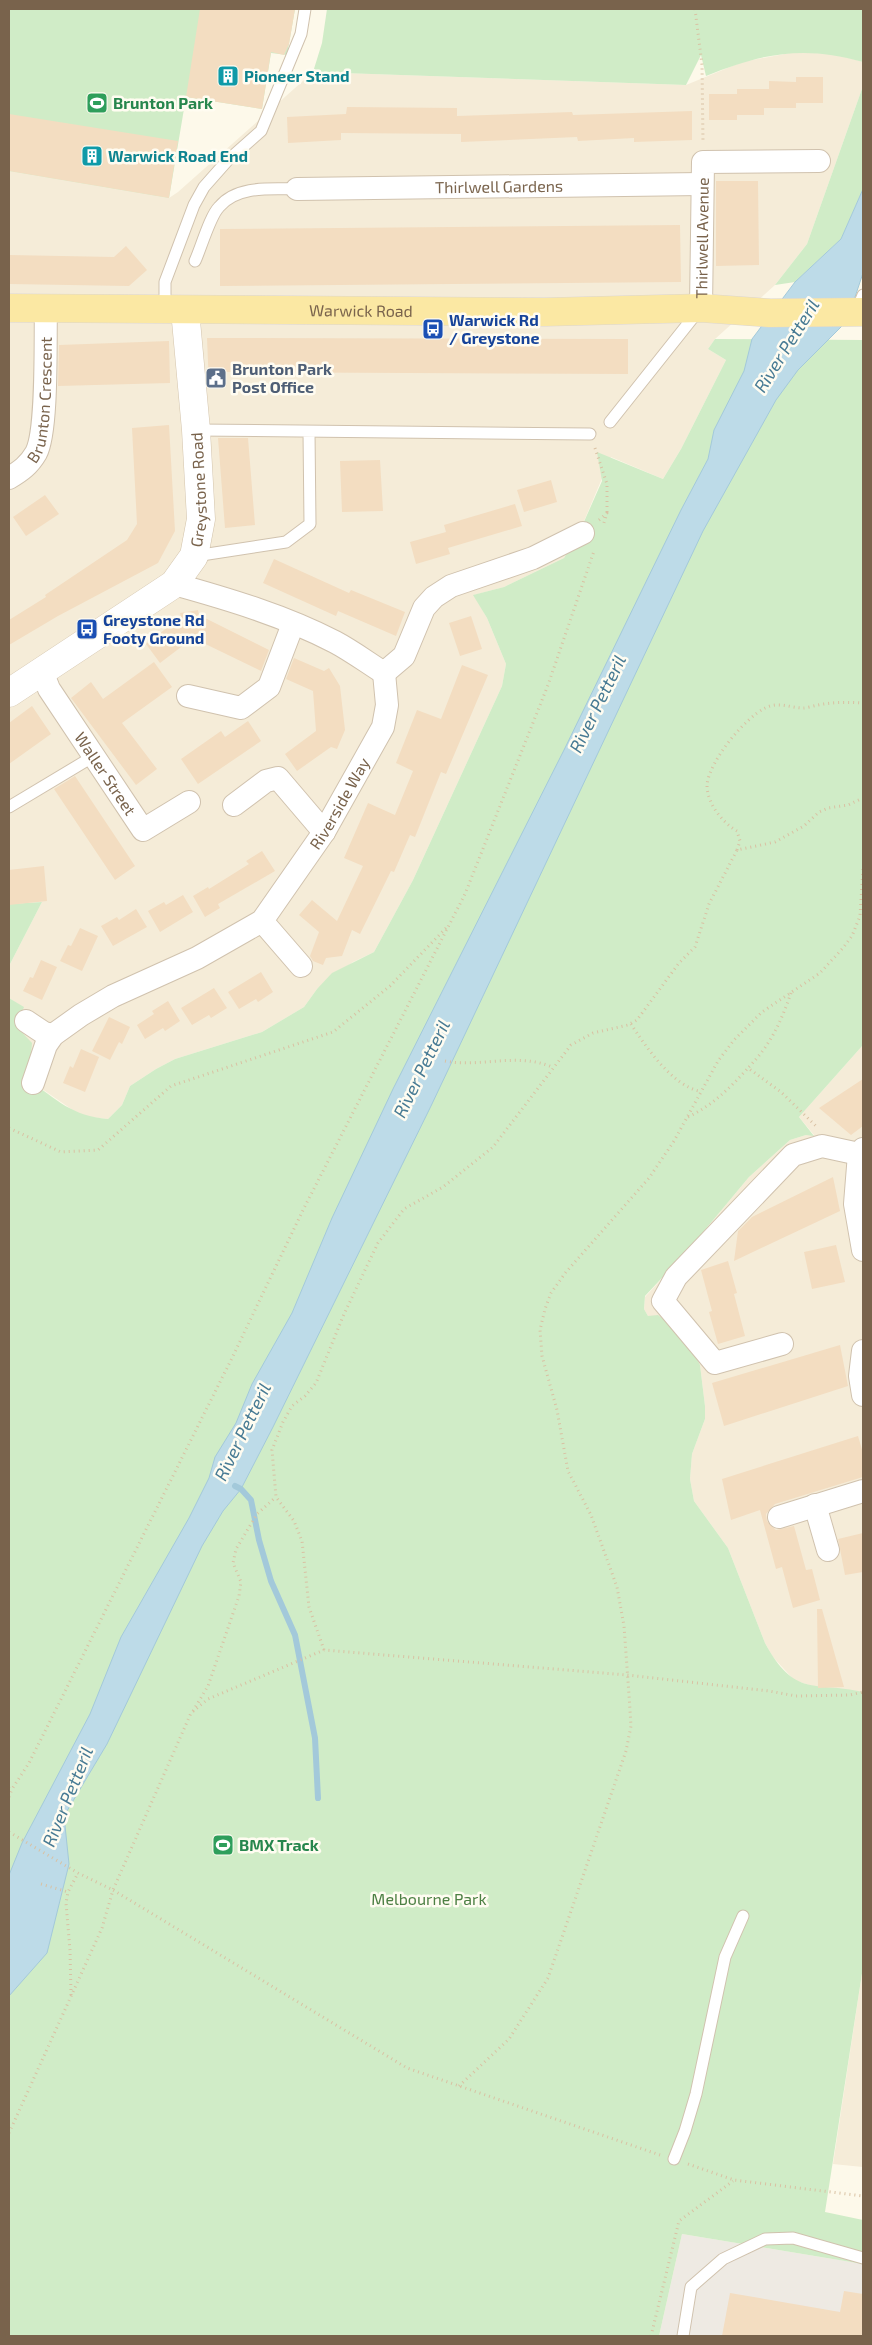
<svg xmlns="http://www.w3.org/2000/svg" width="872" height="2345" font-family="'Exo 2',sans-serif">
<rect width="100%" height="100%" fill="#fdf9ea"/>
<!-- residential -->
<path fill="#f5ecd8" d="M795,52L835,54L863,62V86L807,244L775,285L715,339L708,349L726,360L681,449L663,479L611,457L579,533L564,558L504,587L474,595L487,618L506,664L502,686L413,880L374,952L353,962L317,989L304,1007L262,1032L175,1059L156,1069L130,1086L122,1105L108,1119L90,1117L77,1113L29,1080L15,1026L23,1007L9,998V966L42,902L9,904V171L169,198L178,192L313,72L686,85L742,62Z
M863,1045V1692L818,1688L794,1680L773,1657L765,1643L728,1548L694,1501L690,1479L692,1454L705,1419V1406L700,1365L648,1316L644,1309L645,1297L689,1249L749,1177L790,1140L806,1135H814L799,1117Z
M863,1967V2167L833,2164Z"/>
<!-- industrial -->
<path fill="#eeeae3" d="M682,2234L863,2264V2336H659Z"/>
<!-- green -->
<path fill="#d0ecc7" d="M9,9H295L287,55L271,53L262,109L186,97L169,198L9,171Z
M327,9H863V62C804,45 762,53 706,76L701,55L686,85L313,72L322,43Z
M863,86V189L841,239L795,282L775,285L807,244Z
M715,339L863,340V1045L799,1117L814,1136L806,1135L790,1140L749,1177L689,1249L645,1296L644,1309L648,1316L658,1315L673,1327L692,1349L700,1365L705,1406V1419L692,1454L690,1479L694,1501L728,1548L765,1643C795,1698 813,1681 863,1692V1967L825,2212L863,2220V2264L682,2234L659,2336H9V998L24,1007L16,1026L32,1043L29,1080C57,1100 72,1116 108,1119L122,1105L130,1086L156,1069L175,1059L262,1032L304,1007L317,989L332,973L374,952L413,880L502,686L506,664L487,618L473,595L504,587L564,558L579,533L602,481L597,452L663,479L681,449L726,360L708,349Z
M42,902L9,966V904Z"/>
<!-- water -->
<path fill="#bddbe8" stroke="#a3c9da" d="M863,189V273L847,321L798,370L776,400L703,531L431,1106L273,1427L241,1489L223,1511L202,1546L107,1744L64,1816L69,1864L47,1953L9,1996V1875L22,1843L90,1714L121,1637L189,1518L209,1478L215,1457L236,1423L252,1384L292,1313L332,1218L393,1089L564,750L681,510L708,459L714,430L744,371L752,339L795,282L841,239Z"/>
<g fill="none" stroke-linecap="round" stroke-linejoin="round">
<!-- stream -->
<path stroke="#a3c9da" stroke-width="6" d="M235,1486L241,1489L251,1500L259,1540L271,1581L295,1635L315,1738L318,1798"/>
</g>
<!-- building -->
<path fill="#f3ddc1" d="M200,9H295L289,44L284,55L271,52L262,109L186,97Z
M796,77H823V103H796V108H764V115H737V120H709V94H737V89H769V81L796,82Z
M347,107L457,108V116L572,112L573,115L692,111V140L634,142V138L578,141L577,137L461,142V134L341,133V140L288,143L287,117L346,114Z
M9,114L178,141L169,198L9,171Z
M716,181H758L759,265L716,266Z
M680,225L681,282L220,286V229Z
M126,246L147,270L129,286L9,284V255L114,257Z
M207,338L628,339V374L226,372L227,386H209Z
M169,341L170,383L58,386L59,345Z
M169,425L175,531L158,563L58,616L9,645V620L46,597L45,595L127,540L137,524L132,428Z
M218,438H248L255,525L225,528Z
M380,460L383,511L342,512L340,461Z
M551,480L557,502L524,512L517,490Z
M45,495L59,514L26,536L13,517Z
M515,504L522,526L448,548L450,554L416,564L410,542L446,532L444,525Z
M274,559L349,593L351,590L405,612L396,636L338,611L336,616L263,583Z
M198,610L199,615L269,650L261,671L193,638L160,663L146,644L181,617L180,613Z
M471,616L482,649L460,656L449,623Z
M294,658L324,671L329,668L340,686L345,730L337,749L331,747L297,771L285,754L316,731L313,691L286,679Z
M154,662L172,687L122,723L157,769L136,785L71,698L91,682L103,699Z
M462,665L488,675L446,774L441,772L415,837L410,835L394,872L391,871L360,934L352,930L342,956L326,958L323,965L313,961L310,956L319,932L299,915L312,900L337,921L363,866L344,858L368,803L395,815L413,771L396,763L417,710L441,719Z
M32,706L51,734L9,764V723Z
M248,721L261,741L198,784L181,759L221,731L225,737Z
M75,776L135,866L115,880L54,789Z
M262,851L275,871L218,904L220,908L205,917L193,896L208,887L209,889L249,864L246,861Z
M44,866L47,901L9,905V870Z
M183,895L193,912L160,932L148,911L164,902L166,905Z
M136,909L147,927L113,946L101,926L117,917L119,920Z
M80,928L98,936L82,971L60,961L68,945L71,946Z
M41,960L57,967L42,1000L23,991L30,977L33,978Z
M261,972L273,992L258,1002L256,999L239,1009L228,992Z
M214,988L227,1008L211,1018L209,1015L192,1025L181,1008Z
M168,1001L180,1021L165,1031L163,1028L145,1039L137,1025L154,1014L152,1011Z
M109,1017L130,1027L122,1044L119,1042L110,1060L92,1051Z
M81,1049L99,1057L85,1092L63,1083L70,1066L73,1068Z
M863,1079V1126L851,1135L819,1108Z
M833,1177L840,1211L734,1261L738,1231L752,1217Z
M836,1245L845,1282L812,1289L804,1252Z
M728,1261L737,1293L734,1294L745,1336L718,1344L709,1312L712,1311L701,1270Z
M840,1345L848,1386L724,1426L712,1383Z
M858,1436L863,1453V1477L775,1504L766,1514L767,1521L776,1530L794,1526L806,1570L812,1569L820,1600L793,1608L782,1567L776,1569L760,1510L731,1520L722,1479Z
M863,1533V1572L845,1575L838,1539Z
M817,1609H822L844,1687L818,1688Z
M844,2291L863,2294V2336H722L730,2293L840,2312Z"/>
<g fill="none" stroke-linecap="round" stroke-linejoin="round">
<!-- lane casing -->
<g stroke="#d0c2ae" stroke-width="13">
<path id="lane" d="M195,261C201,248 210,216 219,207C237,185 271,189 297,189
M165,310V282L194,205L204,187L227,161L261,131L301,34L305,9
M856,312L863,295
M610,422L699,310
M196,430L590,434
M195,556L286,542L310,524L309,432
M9,807L94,756
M674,2159L685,2131L696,2094L725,1957L743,1916
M683,2336L691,2287L723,2259L765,2239L793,2238L863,2258"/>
</g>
<!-- street casing -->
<g stroke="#d0c2ae" stroke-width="24">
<g id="street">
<path id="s1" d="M297,189L702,184"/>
<path id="s2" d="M701,308L703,162L819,161"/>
<path id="s3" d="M9,478C21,471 29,465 36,453C48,431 45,337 46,308"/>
<path d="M174,584C228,599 285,616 335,642C352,651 368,663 384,673L404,656L424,608L434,597L451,586L533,558L583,533"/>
<path id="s4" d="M42,671L49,689L143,830L189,802"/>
<path d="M188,696L241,708L269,687L293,624"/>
<path d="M234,805L266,781L278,778L324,832"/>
<path d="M262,921L301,966"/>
<path d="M26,1021L44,1033L53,1035"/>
<path id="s5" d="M33,1083L46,1045L53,1035L81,1015L113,996L197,958L262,921L324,832L383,727L387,705L384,673"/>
<path d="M863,1149L859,1154L855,1204L863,1250"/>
<path d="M782,1344L715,1363L663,1301L676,1277L793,1155L822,1146L859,1154"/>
<path d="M863,1351L860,1376L863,1395"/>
<path d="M815,1505L828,1550"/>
<path d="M779,1517L863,1491"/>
</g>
</g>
<!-- secondary casing -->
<g stroke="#d3c4ac" stroke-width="29">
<g id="secondary">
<path id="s6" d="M9,693L174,584L194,556L201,519L196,430L185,310"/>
</g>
</g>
<!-- primary casing -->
<g stroke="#dcd6d0" stroke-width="29">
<g id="primary">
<path id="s7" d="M9,308L545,312L701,308L770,313L863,312"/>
</g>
</g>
<!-- path -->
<path stroke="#d9c1a3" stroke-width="3" stroke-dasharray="1 4" stroke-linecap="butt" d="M695,9L702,65L703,143
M595,448L607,484V513
M599,520L607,513L603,526
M737,850L740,841L737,831C723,823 707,804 707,785C709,761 745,718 765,708C779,701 790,708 803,708C807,708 813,706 818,705C833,702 848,702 863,703
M791,993C780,1024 771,1044 748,1068L781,1092L817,1127
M631,1024C646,1047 672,1085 699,1091
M445,1061C480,1068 517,1052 552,1067
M688,1117C713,1105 730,1088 748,1068
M9,1128L61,1152L98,1150L171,1086L333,1032L390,986L446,928
M324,1650L309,1607L302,1541L294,1521L276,1497L272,1450L283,1422L292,1406L305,1396L316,1383L344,1314L378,1243L404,1209L443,1187L493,1147L571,1045L593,1033L628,1025L637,1020L679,963L695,947L709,904L737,850L775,842L804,826L819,812L828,808L848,805L863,798
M193,1711L208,1686L239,1596L241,1582L233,1563L236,1549L257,1514L276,1497
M9,1788L12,1789L29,1763L231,1360L303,1210L465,894L548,685L594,551
M9,1797L12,1789
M9,1832L78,1873L113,1890L191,1713L208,1699L324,1650L627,1675L769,1691L796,1696L850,1695L863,1692
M41,1884L68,1892
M71,1995L70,1950L66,1903L68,1892L78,1873
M459,2086L509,2039L548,1978L626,1751L631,1726L629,1695L624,1626L617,1587L591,1515L568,1471L557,1410L542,1356L540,1330L545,1309L551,1293L566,1272L649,1178L674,1141L718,1061L734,1040L762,1012L820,973L843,948L852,936L860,916L863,868
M9,2133L102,1928L113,1890L407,2068L660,2155
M688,2164L734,2180L863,2196
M651,2336L679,2221L733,2181"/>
<!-- lane -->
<use href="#lane" stroke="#fff" stroke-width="11"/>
<!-- street -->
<use href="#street" stroke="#fff" stroke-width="22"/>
<!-- secondary -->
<use href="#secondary" stroke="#fff" stroke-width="28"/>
<!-- primary -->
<use href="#primary" stroke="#fbe8a3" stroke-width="28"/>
</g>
<!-- icons -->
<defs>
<g id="building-square" transform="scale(1.125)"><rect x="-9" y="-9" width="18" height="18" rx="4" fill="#0f9aa8" stroke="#fffcf1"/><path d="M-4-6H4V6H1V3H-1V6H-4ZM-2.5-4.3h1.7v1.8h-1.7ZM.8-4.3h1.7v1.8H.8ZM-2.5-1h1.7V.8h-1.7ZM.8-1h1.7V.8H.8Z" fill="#fff"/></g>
<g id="stadium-square" transform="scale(1.125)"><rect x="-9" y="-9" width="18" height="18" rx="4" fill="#2e9e5b" stroke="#fffcf1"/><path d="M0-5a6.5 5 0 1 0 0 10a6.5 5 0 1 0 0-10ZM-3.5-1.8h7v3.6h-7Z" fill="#fff"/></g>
<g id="bus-square" transform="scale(1.125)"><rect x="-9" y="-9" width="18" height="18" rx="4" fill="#1a4fb4" stroke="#fffcf1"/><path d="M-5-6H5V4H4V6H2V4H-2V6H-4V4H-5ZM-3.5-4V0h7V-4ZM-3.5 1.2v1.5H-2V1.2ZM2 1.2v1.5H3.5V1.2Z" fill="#fff"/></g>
<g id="civic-square" transform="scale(1.125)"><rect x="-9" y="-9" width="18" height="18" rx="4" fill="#5c6f8a" stroke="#fffcf1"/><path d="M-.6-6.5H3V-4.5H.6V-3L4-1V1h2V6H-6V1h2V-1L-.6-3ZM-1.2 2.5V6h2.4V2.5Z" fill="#fff"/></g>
</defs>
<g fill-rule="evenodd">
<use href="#building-square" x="228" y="76"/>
<use href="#stadium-square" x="97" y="103"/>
<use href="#building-square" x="92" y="156"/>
<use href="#bus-square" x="433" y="329"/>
<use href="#civic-square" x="216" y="378"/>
<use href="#bus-square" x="87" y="629"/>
<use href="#stadium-square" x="223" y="1845"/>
</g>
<g text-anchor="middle" stroke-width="5" stroke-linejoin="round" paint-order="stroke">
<!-- culture labels -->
<g font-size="16" font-weight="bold" fill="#0d838f" stroke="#fffcf1" text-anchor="start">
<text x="244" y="82">Pioneer Stand</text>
<text x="108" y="162">Warwick Road End</text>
</g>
<!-- leisure labels -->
<g font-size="16" font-weight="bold" fill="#27864d" stroke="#fffcf1" text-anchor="start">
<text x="113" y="109">Brunton Park</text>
<text x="239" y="1851">BMX Track</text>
</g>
<!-- street labels -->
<g font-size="16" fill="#79634c" stroke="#fffcf1">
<text dy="6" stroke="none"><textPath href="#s1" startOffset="202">Thirlwell Gardens</textPath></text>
<text dy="6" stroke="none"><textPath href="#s2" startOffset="70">Thirlwell Avenue</textPath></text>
<text dy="6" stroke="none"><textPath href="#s7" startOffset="352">Warwick Road</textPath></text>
<text dy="6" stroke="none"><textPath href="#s3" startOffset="91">Brunton Crescent</textPath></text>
<text dy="6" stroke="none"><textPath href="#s6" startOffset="299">Greystone Road</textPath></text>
<text dy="6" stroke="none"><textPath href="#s4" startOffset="121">Waller Street</textPath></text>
<text dy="6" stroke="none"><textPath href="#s5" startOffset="432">Riverside Way</textPath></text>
</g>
<!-- transit labels -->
<g font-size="16" font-weight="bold" fill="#164399" stroke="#fffcf1" text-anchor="start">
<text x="449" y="326">Warwick Rd<tspan x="449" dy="18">/ Greystone</tspan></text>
<text x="103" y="626">Greystone Rd<tspan x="103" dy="18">Footy Ground</tspan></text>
</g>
<!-- service labels -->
<g font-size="16" font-weight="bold" fill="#4e5e75" stroke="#fffcf1" text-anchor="start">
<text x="232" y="375">Brunton Park<tspan x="232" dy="18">Post Office</tspan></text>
</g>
<!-- park labels -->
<g font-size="16" fill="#4c7f43" stroke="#fffcf1">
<text x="429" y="1905">Melbourne Park</text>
</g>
<!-- water labels -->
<g font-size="18" font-style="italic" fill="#487b94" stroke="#fffcf1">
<text transform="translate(787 346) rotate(-58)" y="6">River Petteril</text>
<text transform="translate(598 704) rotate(-64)" y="6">River Petteril</text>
<text transform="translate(422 1069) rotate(-64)" y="6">River Petteril</text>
<text transform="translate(243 1432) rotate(-64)" y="6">River Petteril</text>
<text transform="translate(68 1797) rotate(-68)" y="6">River Petteril</text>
</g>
</g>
<!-- border -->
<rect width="872" height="2345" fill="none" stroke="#79634c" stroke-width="20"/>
</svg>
